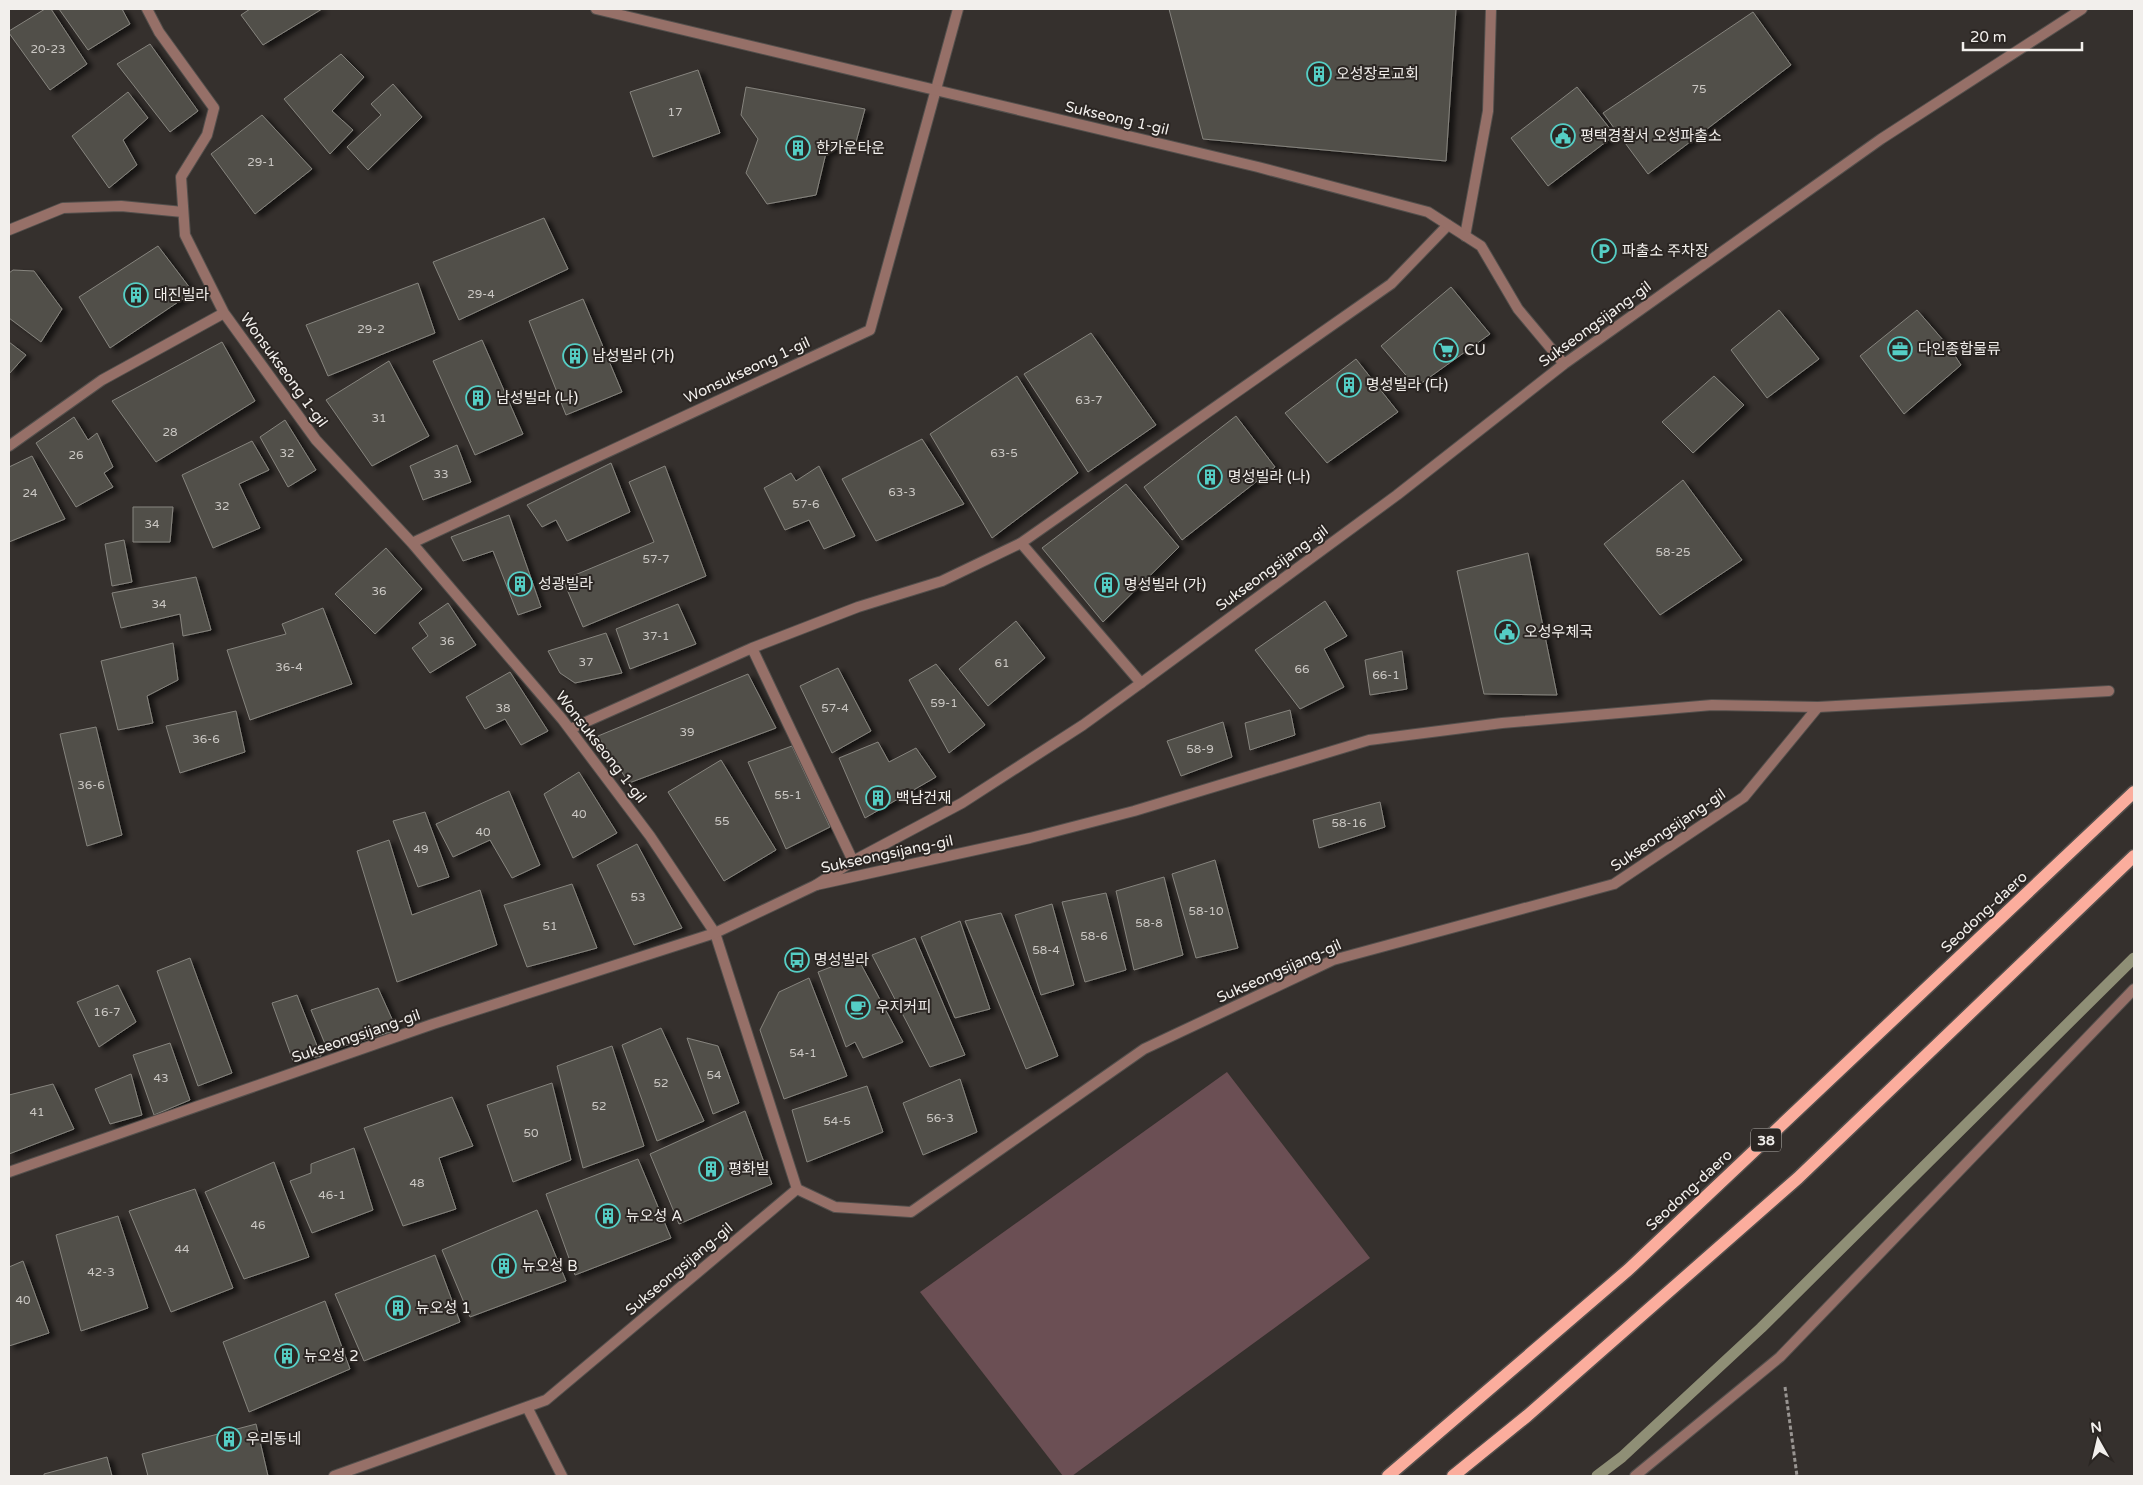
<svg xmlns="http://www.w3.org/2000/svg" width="2143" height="1485" font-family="'Varela Round','Noto Sans KR',sans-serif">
<defs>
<filter id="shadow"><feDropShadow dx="5.5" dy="3" stdDeviation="2.5" flood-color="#0009"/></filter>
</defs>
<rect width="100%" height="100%" fill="#35302d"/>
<!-- green -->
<path fill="#6b4f54" d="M1227,1072L1370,1258L1072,1476H1063L920,1292Z"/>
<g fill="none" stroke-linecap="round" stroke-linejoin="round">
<!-- stream -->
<path stroke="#8f8f76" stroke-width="11" d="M1597,1476L1622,1457L1761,1328L2134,958"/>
</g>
<!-- building -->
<path fill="#514f49" stroke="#86847e" filter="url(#shadow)" d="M45,9H51L87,64L50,90L9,33V31Z
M59,9H122L130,24L88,50Z
M250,9H322L263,45L241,15Z
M1169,9H1456L1446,161L1203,139Z
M1753,12L1791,65L1648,174L1603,113Z
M150,44L198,111L170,132L117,64Z
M341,54L364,77L332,111L353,130L330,154L284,99Z
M698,70L720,133L653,157L630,92Z
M393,84L422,117L368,170L347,147L381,115L371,104Z
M746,87L865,109L856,142L826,153L816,195L767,204L746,173L758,139L741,115Z
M1577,87L1615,135L1548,186L1511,138Z
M128,92L148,118L123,140L137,165L109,188L72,136Z
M262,115L312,169L255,214L211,154Z
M544,218L568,269L459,320L433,262Z
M158,246L193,292L110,348L79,297Z
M13,270L34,271L62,309L41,342L9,318V273Z
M418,283L435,333L328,376L306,325Z
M1451,287L1490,334L1416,387L1381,346Z
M583,299L622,392L566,415L529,321Z
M1779,310L1819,359L1767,398L1731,350Z
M1917,310L1950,348L1961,365L1904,414L1860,356Z
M1091,333L1156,425L1088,472L1024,374Z
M482,340L523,434L475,455L433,361Z
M9,342L26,355L9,374Z
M222,342L255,401L156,462L112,401Z
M1356,359L1398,412L1327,463L1285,413Z
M389,361L429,436L372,466L326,400Z
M1017,376L1078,473L992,538L930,434Z
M1714,376L1744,405L1693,453L1662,422Z
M1236,416L1275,467L1182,540L1144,487Z
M74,417L88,440L97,433L113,467L104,473L113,487L76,507L36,443Z
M285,420L316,470L288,487L260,437Z
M922,439L964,504L876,541L842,479Z
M252,441L269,470L239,484L260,528L213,548L182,475Z
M457,445L471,482L423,500L410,466Z
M32,456L65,519L9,542V467Z
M611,463L630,512L567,541L556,520L542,527L527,505Z
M665,466L706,576L583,627L563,580L654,542L629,482Z
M819,466L855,536L824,549L809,520L785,530L764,488L791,473L796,481Z
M1683,480L1742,560L1660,615L1604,544Z
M1126,484L1179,547L1103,622L1042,548Z
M133,507H173L170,542H133Z
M509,515L541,607L518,615L493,551L463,561L451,537Z
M124,540L132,582L112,586L105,544Z
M386,548L422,589L375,634L335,594Z
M1528,553L1557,695L1484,694L1457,571Z
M196,577L211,630L183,636L180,614L121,628L112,593Z
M1325,601L1347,636L1324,649L1344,687L1300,709L1255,650Z
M448,603L476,645L430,673L412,648L428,636L419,623Z
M678,604L696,644L630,669L616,629Z
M323,608L352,684L250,720L227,650L286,634L282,624Z
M1016,621L1045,658L988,706L959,669Z
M606,633L622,673L575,683L560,673L548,651Z
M173,643L178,680L147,696L153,723L118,730L101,661Z
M1402,651L1407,689L1370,695L1365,660Z
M936,664L985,725L949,753L909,680Z
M838,668L871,731L832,753L800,686Z
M510,672L548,731L521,745L505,719L485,729L466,697Z
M748,674L776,728L629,783L598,736Z
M1290,710L1295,735L1250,750L1245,723Z
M236,711L245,752L180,773L166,726Z
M1223,722L1232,757L1181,776L1167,741Z
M96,727L122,835L87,846L60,734Z
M878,742L889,762L916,748L936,777L865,818L839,758Z
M792,746L830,827L786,849L748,762Z
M721,760L776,850L724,881L668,792Z
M579,772L617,833L573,858L544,794Z
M509,791L540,865L512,878L490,840L453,857L436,824Z
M1380,802L1385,827L1319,848L1313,820Z
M425,812L449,877L418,887L393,821Z
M389,840L412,915L480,890L497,945L397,982L357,851Z
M637,844L682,928L634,945L597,865Z
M1215,860L1238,948L1196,958L1172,874Z
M1164,877L1183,955L1134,970L1116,891Z
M572,884L597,948L527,967L504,905Z
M1106,893L1126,970L1085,982L1062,902Z
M1052,904L1074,985L1041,995L1015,915Z
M1001,913L1058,1056L1026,1069L965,921Z
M960,921L990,1009L955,1018L921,937Z
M915,938L965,1055L930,1067L872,955Z
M857,957L903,1042L863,1058L855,1042L846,1047L818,972Z
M190,958L232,1073L198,1086L157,971Z
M809,978L847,1076L784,1099L760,1030L779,992Z
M118,985L136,1022L99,1047L77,1002Z
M378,988L397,1030L328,1051L311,1010Z
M297,995L321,1056L293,1061L272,1003Z
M661,1028L704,1121L657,1141L622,1045Z
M687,1038L718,1046L739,1103L713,1114Z
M170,1043L190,1100L154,1115L133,1055Z
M612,1046L644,1146L583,1168L557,1066Z
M131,1074L142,1115L110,1124L95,1089Z
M960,1079L977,1132L923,1155L903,1103Z
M552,1083L571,1160L513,1182L487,1105Z
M53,1084L74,1129L9,1154V1095Z
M867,1086L883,1132L807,1162L792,1110Z
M452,1097L473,1146L439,1158L456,1209L403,1226L364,1128Z
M745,1111L772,1184L679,1224L650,1154Z
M354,1148L373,1210L312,1233L290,1181L311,1173V1164Z
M638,1159L671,1238L575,1275L546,1194Z
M274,1162L309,1257L244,1279L205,1192Z
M195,1189L233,1288L171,1312L129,1211Z
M537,1210L566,1281L470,1317L442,1250Z
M118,1216L148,1308L81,1331L56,1235Z
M435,1255L460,1322L364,1361L335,1294Z
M23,1261L49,1333L9,1346V1267Z
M325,1301L350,1369L249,1412L223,1342Z
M256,1424L268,1476H148L142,1454Z
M107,1457L112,1476H44V1474Z"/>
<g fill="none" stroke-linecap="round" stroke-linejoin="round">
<!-- service casing -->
<g stroke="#534f4c" stroke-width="12">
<path id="service" d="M147,9L159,32L214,108L207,135L181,177L185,235L224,313L316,440L412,543L562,719L650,836L715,933
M9,230L63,208L121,206L183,212
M9,446L102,380L224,313
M412,543L870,330L958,9
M1021,543L1141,683
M752,648L853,861
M570,729L752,648L858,607L942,581L1021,543L1391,284L1448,225
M797,1189L835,1207L911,1212L1144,1049L1333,960L1614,884L1744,797L1818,707
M1635,1476L1780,1357L2134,989"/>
</g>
<!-- minor casing -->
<g stroke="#534f4c" stroke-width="12">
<path id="minor" d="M1465,236L1488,111L1491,9
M816,885L1030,838L1134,811L1369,740L1502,723L1712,705L1818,707L2109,691
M527,1407L562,1476
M334,1476L546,1400L797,1189L715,933"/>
</g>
<!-- tertiary casing -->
<g stroke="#534f4c" stroke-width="12">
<path id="tertiary" d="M596,9L1258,167L1428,212L1481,246L1518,309L1564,364
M9,1172L433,1024L715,933L816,885L853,861L962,803L1083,725L1141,683L1397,495L1564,364L1881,139L2082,9"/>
</g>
<!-- primary casing -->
<g stroke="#534f4c" stroke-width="15">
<path id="primary" d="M1388,1476L1628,1270L2134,792
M1453,1476L1527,1416L1798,1178L2134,856"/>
</g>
<!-- path -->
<path stroke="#999592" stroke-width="3" stroke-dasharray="4 2.5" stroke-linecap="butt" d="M1785,1387L1797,1476"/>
<!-- service -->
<use href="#service" stroke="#967068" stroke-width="10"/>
<!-- minor -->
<use href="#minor" stroke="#967068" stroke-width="10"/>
<!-- tertiary -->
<use href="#tertiary" stroke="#967068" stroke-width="10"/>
<!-- primary -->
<use href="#primary" stroke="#fbad9d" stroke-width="12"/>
</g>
<!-- icons -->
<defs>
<g id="building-ring" transform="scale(1.25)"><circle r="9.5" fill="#2b2623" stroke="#55cec5" stroke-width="1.5"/><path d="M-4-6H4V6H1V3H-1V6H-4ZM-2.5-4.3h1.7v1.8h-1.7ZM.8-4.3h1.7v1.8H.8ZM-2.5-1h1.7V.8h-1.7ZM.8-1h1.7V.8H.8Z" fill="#55cec5"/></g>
<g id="civic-ring" transform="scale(1.25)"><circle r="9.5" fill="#2b2623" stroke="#55cec5" stroke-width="1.5"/><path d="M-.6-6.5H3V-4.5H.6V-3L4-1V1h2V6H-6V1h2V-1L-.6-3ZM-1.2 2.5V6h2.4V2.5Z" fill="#55cec5"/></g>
<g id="parking-ring" transform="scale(1.25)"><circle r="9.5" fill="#2b2623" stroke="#55cec5" stroke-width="1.5"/><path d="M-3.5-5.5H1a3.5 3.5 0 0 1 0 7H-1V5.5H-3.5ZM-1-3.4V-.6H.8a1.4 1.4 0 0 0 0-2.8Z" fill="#55cec5"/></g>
<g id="office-ring" transform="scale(1.25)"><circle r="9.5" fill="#2b2623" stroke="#55cec5" stroke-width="1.5"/><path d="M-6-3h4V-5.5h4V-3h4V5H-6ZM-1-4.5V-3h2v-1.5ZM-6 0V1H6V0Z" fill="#55cec5"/></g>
<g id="supermarket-ring" transform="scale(1.25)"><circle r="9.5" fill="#2b2623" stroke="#55cec5" stroke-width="1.5"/><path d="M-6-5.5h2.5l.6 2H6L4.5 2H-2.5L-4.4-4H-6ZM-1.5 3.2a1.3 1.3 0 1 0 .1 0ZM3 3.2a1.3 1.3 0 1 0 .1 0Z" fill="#55cec5"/></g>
<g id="bus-ring" transform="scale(1.25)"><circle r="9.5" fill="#2b2623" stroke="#55cec5" stroke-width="1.5"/><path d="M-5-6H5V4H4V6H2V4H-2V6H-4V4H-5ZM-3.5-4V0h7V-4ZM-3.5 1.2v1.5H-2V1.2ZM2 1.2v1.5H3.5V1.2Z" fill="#55cec5"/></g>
<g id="cafe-ring" transform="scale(1.25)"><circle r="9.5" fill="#2b2623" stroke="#55cec5" stroke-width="1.5"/><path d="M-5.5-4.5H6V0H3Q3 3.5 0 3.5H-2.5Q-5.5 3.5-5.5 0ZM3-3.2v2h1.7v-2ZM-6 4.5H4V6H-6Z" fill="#55cec5"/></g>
</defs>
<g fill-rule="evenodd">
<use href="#building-ring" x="1319" y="74"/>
<use href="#civic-ring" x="1563" y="136"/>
<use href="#building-ring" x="798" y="148"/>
<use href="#parking-ring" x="1604" y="251"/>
<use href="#building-ring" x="136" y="295"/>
<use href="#office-ring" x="1900" y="349"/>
<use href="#supermarket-ring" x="1446" y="350"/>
<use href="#building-ring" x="575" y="356"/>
<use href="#building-ring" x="1349" y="385"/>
<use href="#building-ring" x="478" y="398"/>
<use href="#building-ring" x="1210" y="477"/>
<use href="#building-ring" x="520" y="584"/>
<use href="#building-ring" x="1107" y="585"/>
<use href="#civic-ring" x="1507" y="632"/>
<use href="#building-ring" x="878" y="798"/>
<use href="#bus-ring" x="797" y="960"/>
<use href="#cafe-ring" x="858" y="1007"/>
<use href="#building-ring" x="711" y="1169"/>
<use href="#building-ring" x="608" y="1216"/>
<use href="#building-ring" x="504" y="1266"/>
<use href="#building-ring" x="398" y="1308"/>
<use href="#building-ring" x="287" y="1356"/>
<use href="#building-ring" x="229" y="1439"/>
</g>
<g text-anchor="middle" stroke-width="4" stroke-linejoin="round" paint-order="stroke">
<!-- number labels -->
<g font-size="12" fill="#cac7c3">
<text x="48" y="53">20-23</text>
<text x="1699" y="93">75</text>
<text x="675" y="116">17</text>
<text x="261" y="166">29-1</text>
<text x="481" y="298">29-4</text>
<text x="371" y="333">29-2</text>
<text x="1089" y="404">63-7</text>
<text x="379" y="422">31</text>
<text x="170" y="436">28</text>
<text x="287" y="457">32</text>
<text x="1004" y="457">63-5</text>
<text x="76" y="459">26</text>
<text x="441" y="478">33</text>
<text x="902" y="496">63-3</text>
<text x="30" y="497">24</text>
<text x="806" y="508">57-6</text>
<text x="222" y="510">32</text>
<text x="152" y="528">34</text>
<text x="1673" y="556">58-25</text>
<text x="656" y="563">57-7</text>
<text x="379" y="595">36</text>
<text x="159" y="608">34</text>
<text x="656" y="640">37-1</text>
<text x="447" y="645">36</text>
<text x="586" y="666">37</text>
<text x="1002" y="667">61</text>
<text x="289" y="671">36-4</text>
<text x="1302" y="673">66</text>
<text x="1386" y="679">66-1</text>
<text x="944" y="707">59-1</text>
<text x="503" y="712">38</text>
<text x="835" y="712">57-4</text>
<text x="687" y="736">39</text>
<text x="206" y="743">36-6</text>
<text x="1200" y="753">58-9</text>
<text x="91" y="789">36-6</text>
<text x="788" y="799">55-1</text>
<text x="579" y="818">40</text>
<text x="722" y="825">55</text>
<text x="1349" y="827">58-16</text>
<text x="483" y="836">40</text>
<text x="421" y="853">49</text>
<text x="638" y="901">53</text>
<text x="1206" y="915">58-10</text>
<text x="1149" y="927">58-8</text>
<text x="550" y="930">51</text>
<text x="1094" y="940">58-6</text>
<text x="1046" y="954">58-4</text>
<text x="107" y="1016">16-7</text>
<text x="803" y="1057">54-1</text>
<text x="714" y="1079">54</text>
<text x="161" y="1082">43</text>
<text x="661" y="1087">52</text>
<text x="599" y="1110">52</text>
<text x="37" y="1116">41</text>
<text x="940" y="1122">56-3</text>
<text x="837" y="1125">54-5</text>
<text x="531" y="1137">50</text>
<text x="417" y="1187">48</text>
<text x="332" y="1199">46-1</text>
<text x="258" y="1229">46</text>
<text x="182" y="1253">44</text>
<text x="101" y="1276">42-3</text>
<text x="23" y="1304">40</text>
</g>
<!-- shield labels -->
<rect fill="#2b2623" stroke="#b6b3b0" stroke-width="1" x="1751" y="1128.5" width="30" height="23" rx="4"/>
<g font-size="14" font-weight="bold" fill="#f2efec">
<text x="1766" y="1145">38</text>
</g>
<!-- poi labels -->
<g font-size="15" fill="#f2efec" stroke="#2b2623" text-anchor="start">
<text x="1336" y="79">오성장로교회</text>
<text x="1580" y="141">평택경찰서 오성파출소</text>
<text x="816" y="153">한가운타운</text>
<text x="1622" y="256">파출소 주차장</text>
<text x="154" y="300">대진빌라</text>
<text x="1918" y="354">다인종합물류</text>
<text x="1464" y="355">CU</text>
<text x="592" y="361">남성빌라 (가)</text>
<text x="1366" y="390">명성빌라 (다)</text>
<text x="496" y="403">남성빌라 (나)</text>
<text x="1228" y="482">명성빌라 (나)</text>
<text x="538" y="589">성광빌라</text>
<text x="1124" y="590">명성빌라 (가)</text>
<text x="1524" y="637">오성우체국</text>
<text x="896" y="803">백남건재</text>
<text x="814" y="965">명성빌라</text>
<text x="876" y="1012">우지커피</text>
<text x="728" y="1174">평화빌</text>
<text x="626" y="1221">뉴오성 A</text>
<text x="522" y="1271">뉴오성 B</text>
<text x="416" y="1313">뉴오성 1</text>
<text x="304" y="1361">뉴오성 2</text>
<text x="246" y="1444">우리동네</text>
</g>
<!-- street labels -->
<g font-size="15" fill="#f2efec" stroke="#2b2623">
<text transform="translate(1117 118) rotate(13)" y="5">Sukseong 1-gil</text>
<text transform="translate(1595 324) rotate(-36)" y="5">Sukseongsijang-gil</text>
<text transform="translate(284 370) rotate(54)" y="5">Wonsukseong 1-gil</text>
<text transform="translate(747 370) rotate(-25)" y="5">Wonsukseong 1-gil</text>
<text transform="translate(1272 568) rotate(-36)" y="5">Sukseongsijang-gil</text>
<text transform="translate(601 747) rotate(52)" y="5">Wonsukseong 1-gil</text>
<text transform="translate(1668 830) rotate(-34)" y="5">Sukseongsijang-gil</text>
<text transform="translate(887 854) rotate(-12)" y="5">Sukseongsijang-gil</text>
<text transform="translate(1984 912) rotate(-43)" y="5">Seodong-daero</text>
<text transform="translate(1279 971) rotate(-24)" y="5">Sukseongsijang-gil</text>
<text transform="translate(356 1036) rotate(-19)" y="5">Sukseongsijang-gil</text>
<text transform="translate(1689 1190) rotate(-43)" y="5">Seodong-daero</text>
<text transform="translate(679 1269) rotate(-40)" y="5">Sukseongsijang-gil</text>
</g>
</g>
<!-- border -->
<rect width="2143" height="1485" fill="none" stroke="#f2efec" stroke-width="20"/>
<!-- north arrow -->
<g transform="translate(2098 1440) rotate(352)" stroke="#2b2623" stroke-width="4" paint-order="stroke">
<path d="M0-4L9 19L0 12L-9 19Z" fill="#f2efec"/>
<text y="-8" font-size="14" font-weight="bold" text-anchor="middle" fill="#f2efec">N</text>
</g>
<!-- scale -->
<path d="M1963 42v8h119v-8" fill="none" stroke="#f2efec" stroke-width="2.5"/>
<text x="1970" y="42" font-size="15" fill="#f2efec" stroke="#2b2623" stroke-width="4" paint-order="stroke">20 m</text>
</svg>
